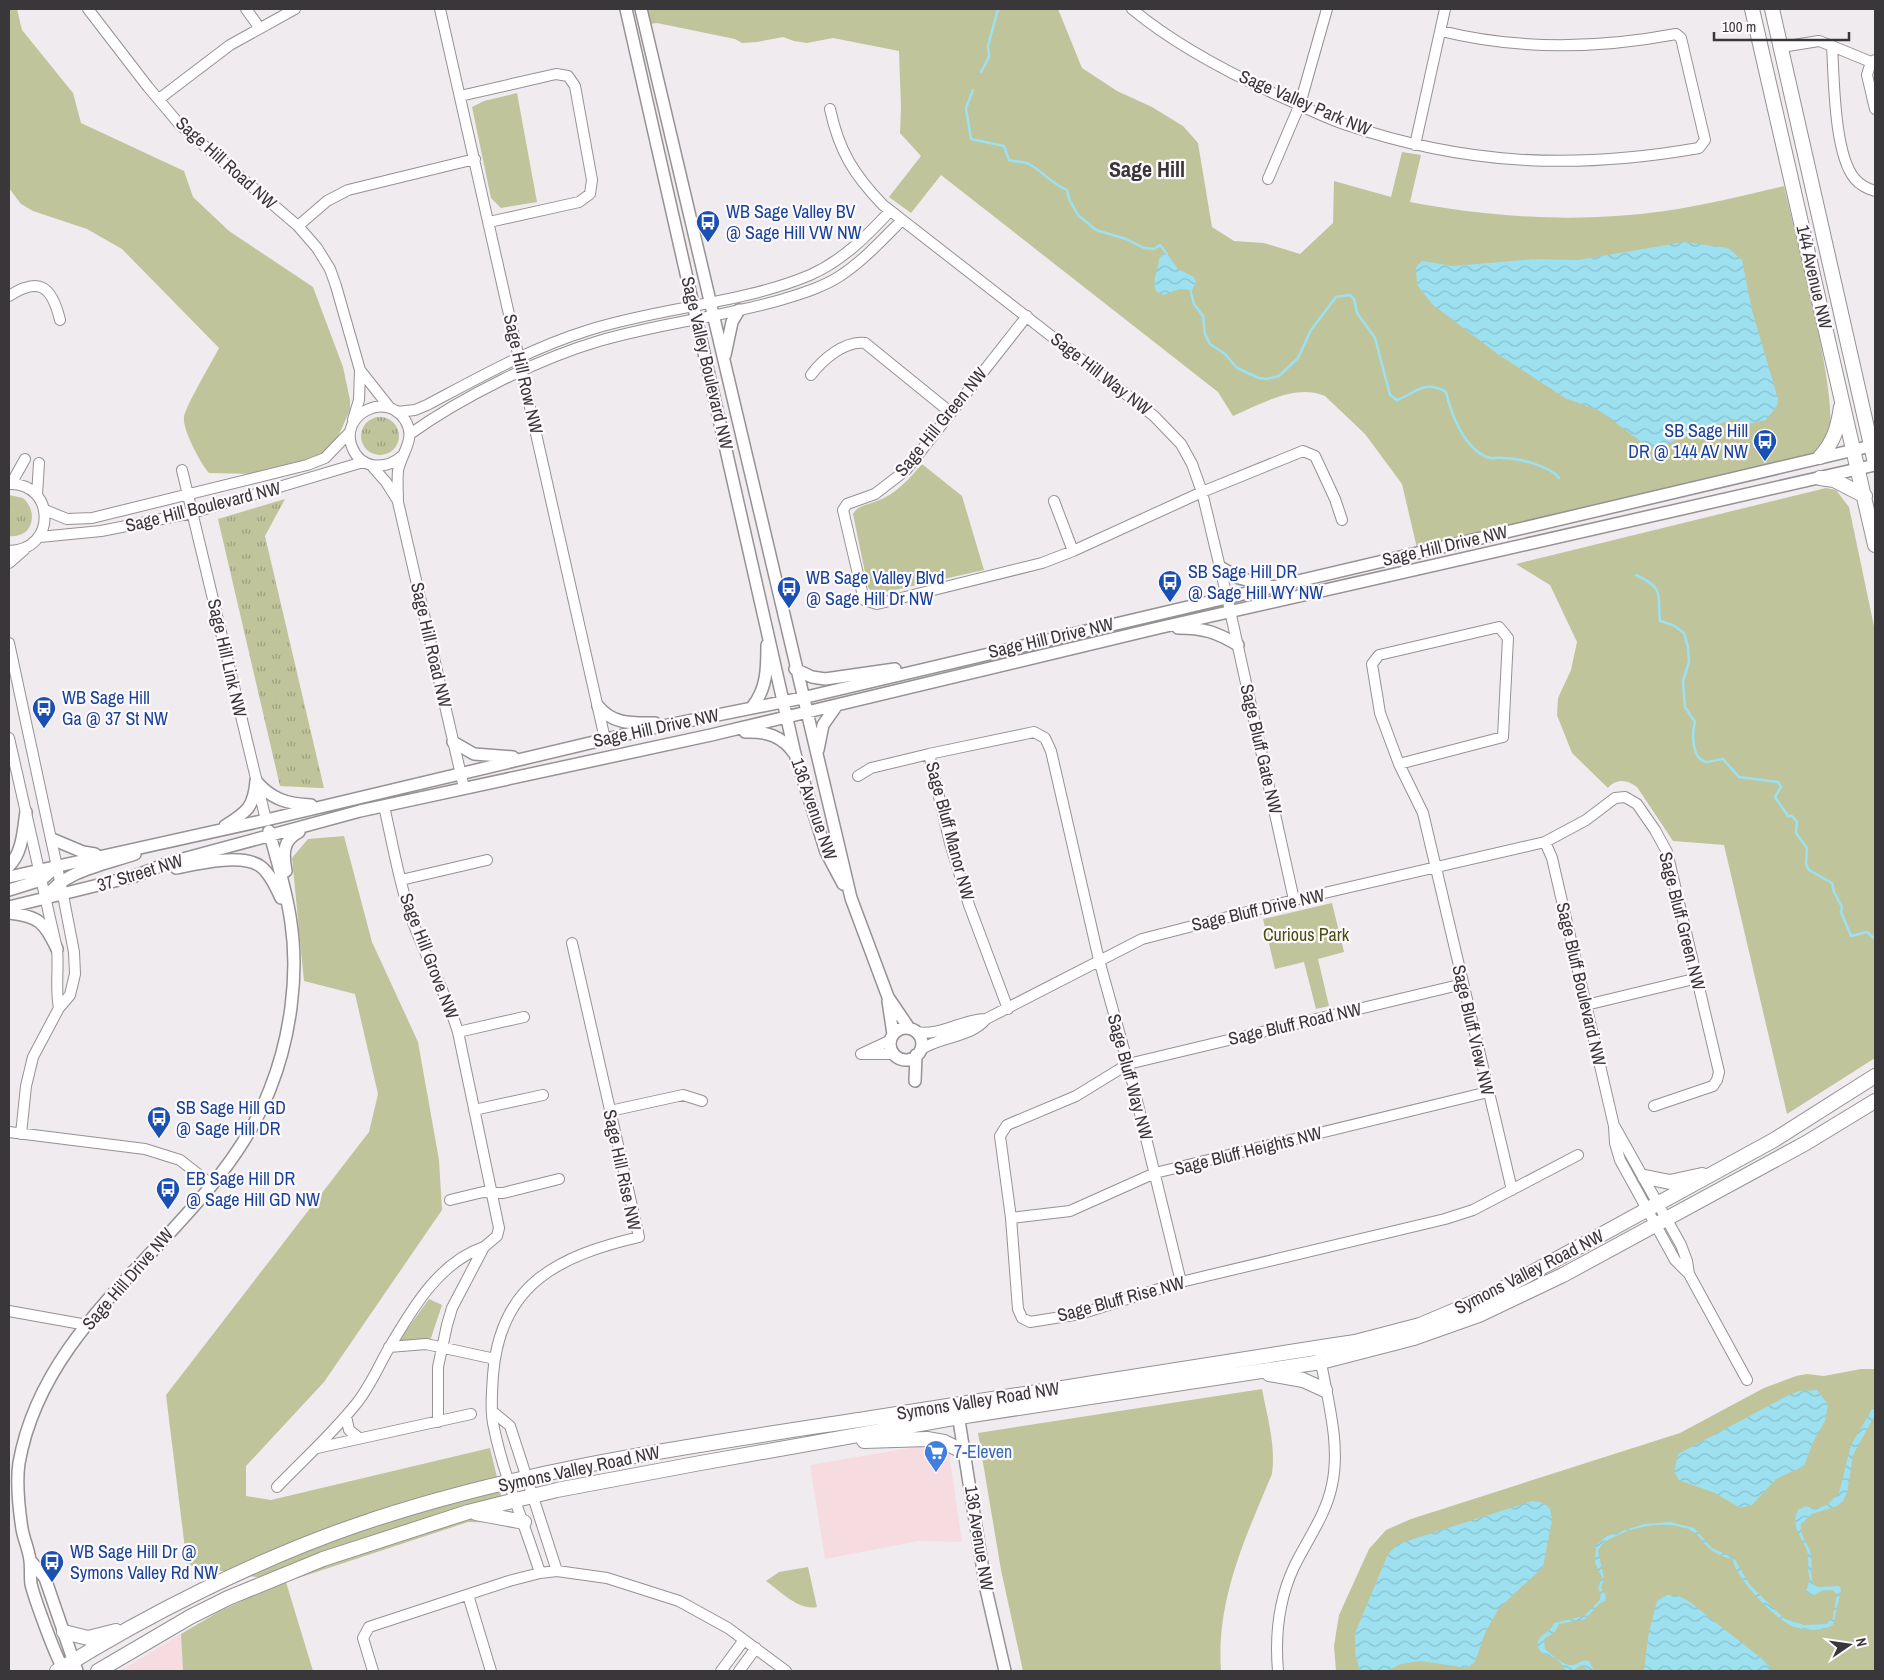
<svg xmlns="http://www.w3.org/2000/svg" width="1884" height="1680" font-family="'Archivo Narrow',sans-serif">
<defs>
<pattern id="grass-tufts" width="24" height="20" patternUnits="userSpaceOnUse" patternTransform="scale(1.25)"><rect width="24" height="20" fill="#bfc49b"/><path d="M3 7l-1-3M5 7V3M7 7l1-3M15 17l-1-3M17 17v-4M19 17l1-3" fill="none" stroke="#9ca07f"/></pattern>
<pattern id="water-waves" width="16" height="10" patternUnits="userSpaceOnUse" patternTransform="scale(1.25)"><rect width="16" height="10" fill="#9de0f0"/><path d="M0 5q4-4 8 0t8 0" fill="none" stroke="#88c1cf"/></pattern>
</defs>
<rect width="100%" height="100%" fill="#f0ebef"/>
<!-- commercial -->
<path fill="#f6dbe0" d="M927,1445L949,1454L962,1542L919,1541L825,1559L810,1465Z
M181,1634L183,1671H120Z"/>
<!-- grass -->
<path fill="url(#grass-tufts)" d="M361 436a19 19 0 1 1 38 0a19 19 0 1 1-38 0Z
M9,495L23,498C39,512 33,539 9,536Z
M285,499L265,536L324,788H320L280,786L218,519Z"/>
<!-- park -->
<path fill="#bfc49b" d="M9,9H17L22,30L73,93L81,123L184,171L193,197L229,231L313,287L343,367L350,400V410L337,439L324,452L308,460L258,474L209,473C201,464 182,429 184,417C185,407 213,360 219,348L122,249L87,229L33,211L21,204L9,188Z
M647,9H1058L1082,68L1117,91L1152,107L1183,126L1198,143L1212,227L1234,241L1264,243L1300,254L1333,223L1334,181L1391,197L1402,152L1421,155L1410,202C1495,218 1579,223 1665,211C1705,205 1745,195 1784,186C1794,231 1842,405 1828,438C1825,446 1818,450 1812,454L1417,548L1402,484L1365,434L1325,396C1296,383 1259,405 1233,416L1218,392L941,175L911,213L889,197L921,156L900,133L901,108L899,51L833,38L807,43L794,41L783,37L757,42L742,43L735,39L657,23L650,24Z
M517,93L537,202L501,208L491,198L472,107L484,101Z
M922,464L962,496L984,570L881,593L870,590L868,587L853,514C858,505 868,505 877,501C896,494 909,479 922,464Z
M1826,488L1836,490L1849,507L1875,631V1058L1787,1114L1724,845L1673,841L1637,787C1627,780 1617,778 1608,788L1572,753L1557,715L1558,698L1571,670L1577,642L1550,585L1516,564Z
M344,836L372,942L418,1042L439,1160L442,1210L324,1382L246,1466V1496L271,1500L490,1448L508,1523L468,1522L286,1582L313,1671H183L181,1634L220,1611L284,1582L187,1565L166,1395L369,1132L378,1094L355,994L304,981L292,858L308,839Z
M1332,903L1344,952L1318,959L1329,1006L1316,1009L1304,962L1275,969L1263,919Z
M429,1299L442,1305L430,1341L397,1343Z
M1861,1369H1875V1671H1336L1334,1646L1339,1615L1369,1549L1386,1530L1411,1519L1680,1433L1764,1388L1796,1376L1807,1374L1824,1376Z
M1262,1389C1267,1416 1276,1445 1272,1474C1245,1538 1216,1600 1221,1671H1023L1001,1570L978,1433Z
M808,1567L817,1607C799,1611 780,1591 766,1581L779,1572Z"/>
<!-- water -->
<path fill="url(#water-waves)" d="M1684,242L1728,248L1742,260L1752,310L1778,399L1777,406L1766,420L1748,424L1733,419L1655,448L1643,443L1600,411L1565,398L1499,355L1433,305L1417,285L1416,267L1422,261L1453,266L1535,259L1578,260Z
M1166,252L1178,269L1194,277L1196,283L1192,290L1180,289L1163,295L1156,291C1151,280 1159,270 1159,258Z
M1817,1390L1828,1404L1825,1421L1813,1442L1804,1466L1776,1479L1752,1505L1740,1508L1715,1493L1679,1480L1674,1472L1678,1454L1789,1395L1799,1391Z
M1875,1404V1415L1853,1455L1847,1493L1843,1501L1837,1506L1812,1514L1801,1524C1799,1534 1807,1542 1810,1551C1813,1561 1810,1573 1813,1584L1818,1587L1839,1586L1841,1590L1833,1625C1830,1626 1826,1629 1822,1629C1816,1631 1798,1629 1792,1626C1776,1620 1734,1576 1733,1560C1726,1557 1715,1554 1709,1548C1703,1543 1698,1533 1690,1530C1662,1518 1625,1528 1602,1544L1598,1551L1604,1578L1601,1588L1606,1595L1605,1601L1599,1604L1585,1619L1559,1624L1555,1632L1544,1639L1545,1649C1552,1655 1565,1667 1573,1665C1580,1663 1582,1659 1589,1661L1594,1671H1589L1582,1665C1579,1666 1575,1670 1572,1671C1565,1672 1563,1666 1560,1662C1553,1656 1537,1655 1538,1644C1538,1634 1551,1633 1554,1623L1584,1616L1600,1600L1601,1592L1598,1589L1602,1577L1595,1563L1596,1545L1607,1536L1644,1524L1670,1522L1694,1528L1712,1548L1734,1558L1750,1585L1785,1619L1804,1625L1827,1624L1833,1617L1837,1594L1833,1590L1821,1591L1813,1596L1806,1591L1810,1579C1807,1571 1809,1564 1808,1555C1805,1538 1789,1529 1798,1510L1806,1506L1815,1509L1827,1505L1839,1493L1851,1445Z
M1532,1501L1544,1503L1550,1509L1552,1520L1543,1567L1499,1608L1485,1633L1475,1662L1467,1668L1421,1661L1401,1664L1387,1671H1360L1355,1653V1633L1388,1554L1398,1544Z
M1667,1595H1676L1687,1600L1761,1658L1773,1671H1644L1648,1637L1657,1601Z"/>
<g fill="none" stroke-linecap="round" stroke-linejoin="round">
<!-- stream -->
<path stroke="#9de0f0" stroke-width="2.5" d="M981,72L989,57L988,46L998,9
M973,90L966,108L971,139L1004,146L1009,160C1015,162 1023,161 1029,164C1042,171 1052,184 1067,190L1069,199L1078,215L1096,230L1126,239L1144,248L1154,249L1160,245L1167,254
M1190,289L1194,304L1203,316L1205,334L1210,344L1225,354L1237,368L1259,378L1267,379L1279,376L1298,358L1311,330L1336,297L1350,295L1354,299L1357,313L1375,338L1390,395L1397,400C1415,394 1423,379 1446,392C1451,414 1465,451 1490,458C1493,459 1498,457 1502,458C1517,458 1549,465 1559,478
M1636,575C1666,589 1657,595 1660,621L1673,625L1684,633L1688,647L1689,662L1683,681L1685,707L1695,722C1692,732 1691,760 1707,762C1711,762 1718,759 1723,759L1739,777L1778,782L1781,787L1775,797L1788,816H1792L1797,822L1796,833L1807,848L1806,864L1809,870L1832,883L1834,892L1842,907L1841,912L1851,936L1867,932L1875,939"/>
<!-- minor casing -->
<g stroke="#959195" stroke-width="12">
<path id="minor" d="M88,9L148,87L180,125L298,226L317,248L330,269L336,286L360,370L359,400L353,420
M246,9L259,27
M440,9L605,739
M1132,9C1174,44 1225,71 1275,94C1298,104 1321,116 1344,124C1465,165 1573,170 1699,148L1705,140L1681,38L1676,34C1597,49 1518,50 1441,31
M1832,46L1871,62
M1781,47L1819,41L1832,46C1834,78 1834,155 1855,179C1861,186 1868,189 1875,191
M1875,60L1871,62L1867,75L1875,109
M460,96L556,74L568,76L575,86L592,180L590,194L579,202L489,222
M159,99L230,45L295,9
M830,109C839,151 854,175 883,205L1154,416L1181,444L1192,464L1202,492L1227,597L1294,900
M1415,145L1445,9
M1268,179L1300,104L1327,9
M298,226L327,201L348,190L475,159
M9,296C40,276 52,287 60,320
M1027,316L906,470L875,494L847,504L843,510L864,600L877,604L1042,563L1073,551L1202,492L1303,451L1315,456L1335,499L1342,520
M360,370L390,408
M811,375C822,360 845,340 865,343L950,412
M397,412L415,410L427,405C480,377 531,348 589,330C661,307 741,304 810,275C842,261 867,236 890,211
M410,434C462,397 538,359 599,341C660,323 723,317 784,299C803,293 823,287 840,276C863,261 882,240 902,220
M402,456C386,470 361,470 352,447C339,415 386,390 405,420C417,439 401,453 398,471C397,481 398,492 398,502L464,788
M371,465L386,482L398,501
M182,470L266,820
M9,484C55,482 58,550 9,551
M11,484L25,459
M37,495L39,463
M1054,501L1073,551
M45,510L67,519L92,518L307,465L325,458L350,432
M40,537L101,531L192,513L363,462
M9,563L24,550
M9,643L63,895L74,952L75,974L70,995L59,1008L33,1057L26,1086L21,1134
M9,738L57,949C59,969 55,989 59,1008
M1399,764L1503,737L1508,638L1499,627L1379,655L1372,664L1380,713L1399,764L1423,813L1512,1190
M858,776L871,768L929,754
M384,806C393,846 400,887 414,925C428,962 447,995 458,1032L499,1228L497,1236L484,1247L452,1308L447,1325L438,1367V1422
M1545,842L1552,858L1558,884L1614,1126L1615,1143L1620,1160L1675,1260L1689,1274L1747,1380
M401,880L487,860
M1463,984L1128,1064L1076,1096L1007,1125L1000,1136L1011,1218L1018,1309L1022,1318L1030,1322L1080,1314L1181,1282L1445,1219L1473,1210L1578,1155
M1586,1005L1698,978
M1008,1009L969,905L950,843L929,754L1034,732L1045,738L1051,751L1099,960L1128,1064L1181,1282
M458,1032L524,1017
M916,1032C940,1037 962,1019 986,1019
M891,1040L861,1054H894
M920,1050C940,1036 971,1038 986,1019L1142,939L1294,900L1545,842L1586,820L1615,798L1625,797L1637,804L1655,830L1667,852L1719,1072L1717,1080L1713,1086L1654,1106
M474,1110L543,1095
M610,1111L683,1095L702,1101
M1615,1127L1681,1245L1687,1261L1689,1274
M9,1132L145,1149L180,1160L212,1185
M450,1200L483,1192L503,1193L559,1179
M1011,1218L1070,1211L1155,1173L1488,1092
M9,1311L87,1325
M389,1347L426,1344L495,1359
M492,1411L510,1426L557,1571
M346,1416L349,1430L359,1438
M317,1448L471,1414
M277,1487C303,1460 332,1434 356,1404C370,1387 378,1367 389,1348C412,1309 439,1262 484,1247
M540,1573C525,1525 504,1477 494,1428C490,1412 492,1392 493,1375C500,1284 558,1256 639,1237L572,943
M468,1595L491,1671
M373,1671L363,1638L369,1627L509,1581L540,1573L557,1571L607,1578L679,1601L728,1628L786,1671
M721,1671L744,1640
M739,1671L756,1648
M1278,1671C1275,1636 1279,1599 1294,1567C1307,1540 1326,1515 1332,1485C1341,1444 1327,1398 1320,1357"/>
</g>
<!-- tertiary casing -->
<g stroke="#959195" stroke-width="14">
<path id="tertiary" d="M626,9L795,754L826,852L843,884
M641,9L851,898L888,997L909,1028
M725,355L732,322L739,310
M1220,567L1239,578L1270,586
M1178,628C1204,628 1216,632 1238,645
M795,669L812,677L825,679L895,669
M598,706C613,725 633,723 655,723
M752,707C767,689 767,668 767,645
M745,732C766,731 782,736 794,753
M453,742L474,754L513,757
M818,750L823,725L837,705
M256,781C271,799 287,804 311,805
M225,826C247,812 254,807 256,781
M52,839L83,852L95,854
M9,866C23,852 23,830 26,812
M176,868C196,864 241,853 260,866C269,872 276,887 281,898
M286,871C283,855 282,840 299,832
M9,877L266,820L653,728L802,698L1871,446
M9,890L41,880L57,866
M45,899C62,871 106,864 135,854
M9,907L135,876L168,863L360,811L711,735L1158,628L1875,465
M9,913C39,916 45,923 57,949
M888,1001L893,1034
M890 1044a16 16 0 1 1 32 0a16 16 0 1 1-32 0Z
M915,1081L916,1055
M957,1408L986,1589L1005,1671
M30,1560L45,1578L77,1671
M65,1671C58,1664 34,1597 31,1584C30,1577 31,1568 30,1561C29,1550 24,1540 22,1529C19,1509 16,1483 19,1463C47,1305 215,1232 270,1089C290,1039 299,976 291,923C287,892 277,861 269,831"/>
</g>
<!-- secondary casing -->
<g stroke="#959195" stroke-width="16">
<path id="secondary" d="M1752,9L1875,545
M1772,9L1875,463
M1820,457C1834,442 1838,427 1841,407
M1820,478L1834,480L1865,496
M1645,1177L1670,1182L1702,1175
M1269,1374L1303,1380L1325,1390
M864,1441L927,1439L944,1442L964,1452
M476,1513L524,1522
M64,1632L88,1638L116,1631
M57,1671C148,1614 258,1559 360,1524C527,1467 704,1444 878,1417C1026,1394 1174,1370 1322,1347L1355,1342L1420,1325L1491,1295L1774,1140L1875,1076
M98,1671L190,1617L228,1598L323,1559L468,1512L516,1500L557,1490L695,1464L959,1417L1321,1362L1414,1338L1479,1315L1563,1275L1806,1143L1875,1101"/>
</g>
<!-- minor -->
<use href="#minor" stroke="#fff" stroke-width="10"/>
<!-- tertiary -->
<use href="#tertiary" stroke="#fff" stroke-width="11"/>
<!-- secondary -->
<use href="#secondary" stroke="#fff" stroke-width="14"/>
</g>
<!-- icons -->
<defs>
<g id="bus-pin" transform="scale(1.25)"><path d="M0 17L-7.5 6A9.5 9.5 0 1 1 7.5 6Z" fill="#1a4fb4" stroke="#fdf9fd"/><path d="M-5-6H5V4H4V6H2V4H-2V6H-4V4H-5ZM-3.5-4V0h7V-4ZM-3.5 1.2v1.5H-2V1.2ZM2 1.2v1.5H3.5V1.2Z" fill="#fff"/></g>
<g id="supermarket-pin" transform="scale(1.25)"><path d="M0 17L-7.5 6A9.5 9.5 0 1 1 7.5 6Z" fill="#3f7fe0" stroke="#fdf9fd"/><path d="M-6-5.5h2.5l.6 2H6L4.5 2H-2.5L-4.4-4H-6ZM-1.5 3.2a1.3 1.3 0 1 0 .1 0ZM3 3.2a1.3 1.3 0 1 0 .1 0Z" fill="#fff"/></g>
</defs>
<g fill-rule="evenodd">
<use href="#bus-pin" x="708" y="222"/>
<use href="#bus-pin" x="1765" y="441"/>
<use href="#bus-pin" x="1170" y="582"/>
<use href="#bus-pin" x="789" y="588"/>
<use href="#bus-pin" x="44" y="708"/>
<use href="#bus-pin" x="159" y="1118"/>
<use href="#bus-pin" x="168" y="1189"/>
<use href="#supermarket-pin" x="936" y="1452"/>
<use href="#bus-pin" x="52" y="1562"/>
</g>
<g text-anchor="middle" stroke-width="4.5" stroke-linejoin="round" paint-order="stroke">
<!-- street labels -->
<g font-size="18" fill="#393739" stroke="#fdf9fd">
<text transform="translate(1305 103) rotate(23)" y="6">Sage Valley Park NW</text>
<text transform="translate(226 163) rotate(42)" y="6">Sage Hill Road NW</text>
<text transform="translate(1814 277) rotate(77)" y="6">144 Avenue NW</text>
<text transform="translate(707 363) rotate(77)" y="6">Sage Valley Boulevard NW</text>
<text transform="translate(523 374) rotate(77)" y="6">Sage Hill Row NW</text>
<text transform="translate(1101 374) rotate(38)" y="6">Sage Hill Way NW</text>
<text transform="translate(941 422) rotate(-51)" y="6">Sage Hill Green NW</text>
<text transform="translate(203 507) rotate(-14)" y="6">Sage Hill Boulevard NW</text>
<text transform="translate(1445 546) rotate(-13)" y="6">Sage Hill Drive NW</text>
<text transform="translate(1051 638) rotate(-13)" y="6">Sage Hill Drive NW</text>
<text transform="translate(431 645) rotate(77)" y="6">Sage Hill Road NW</text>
<text transform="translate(227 658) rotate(77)" y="6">Sage Hill Link NW</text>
<text transform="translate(656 728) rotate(-12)" y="6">Sage Hill Drive NW</text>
<text transform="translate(1261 749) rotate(77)" y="6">Sage Bluff Gate NW</text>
<text transform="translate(814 809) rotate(71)" y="6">136 Avenue NW</text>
<text transform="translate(950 831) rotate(75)" y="6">Sage Bluff Manor NW</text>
<text transform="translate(140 873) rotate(-17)" y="6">37 Street NW</text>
<text transform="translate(1258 910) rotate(-13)" y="6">Sage Bluff Drive NW</text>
<text transform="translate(1682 921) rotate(76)" y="6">Sage Bluff Green NW</text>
<text transform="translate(429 956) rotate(69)" y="6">Sage Hill Grove NW</text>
<text transform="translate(1581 984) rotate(77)" y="6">Sage Bluff Boulevard NW</text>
<text transform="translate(1295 1024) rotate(-13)" y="6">Sage Bluff Road NW</text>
<text transform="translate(1473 1030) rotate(77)" y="6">Sage Bluff View NW</text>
<text transform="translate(1130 1077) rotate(75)" y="6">Sage Bluff Way NW</text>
<text transform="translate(1248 1151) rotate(-14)" y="6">Sage Bluff Heights NW</text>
<text transform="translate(622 1170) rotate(78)" y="6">Sage Hill Rise NW</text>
<text transform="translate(1529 1272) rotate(-27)" y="6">Symons Valley Road NW</text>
<text transform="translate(128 1279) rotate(-49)" y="6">Sage Hill Drive NW</text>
<text transform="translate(1121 1299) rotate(-15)" y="6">Sage Bluff Rise NW</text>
<text transform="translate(978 1401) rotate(-9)" y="6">Symons Valley Road NW</text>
<text transform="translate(579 1469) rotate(-12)" y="6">Symons Valley Road NW</text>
<text transform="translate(979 1538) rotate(81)" y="6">136 Avenue NW</text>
</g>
<!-- transit labels -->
<g font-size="18" fill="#164399" stroke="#fdf9fd" text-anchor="start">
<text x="726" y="218">WB Sage Valley BV<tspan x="726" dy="21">@ Sage Hill VW NW</tspan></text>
<text x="1748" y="437" text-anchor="end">SB Sage Hill<tspan x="1748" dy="21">DR @ 144 AV NW</tspan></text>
<text x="1188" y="578">SB Sage Hill DR<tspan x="1188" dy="21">@ Sage Hill WY NW</tspan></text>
<text x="806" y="584">WB Sage Valley Blvd<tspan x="806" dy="21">@ Sage Hill Dr NW</tspan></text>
<text x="62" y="704">WB Sage Hill<tspan x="62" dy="21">Ga @ 37 St NW</tspan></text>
<text x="176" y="1114">SB Sage Hill GD<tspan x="176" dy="21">@ Sage Hill DR</tspan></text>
<text x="186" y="1185">EB Sage Hill DR<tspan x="186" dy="21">@ Sage Hill GD NW</tspan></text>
<text x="70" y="1558">WB Sage Hill Dr @<tspan x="70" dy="21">Symons Valley Rd NW</tspan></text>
</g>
<!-- park labels -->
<g font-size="18" fill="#4a4d10" stroke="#fdf9fd">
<text x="1306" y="941">Curious Park</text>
</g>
<!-- shop labels -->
<g font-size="18" fill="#366cbe" stroke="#fdf9fd" text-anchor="start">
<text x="954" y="1458">7-Eleven</text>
</g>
<!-- district labels -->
<g font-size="22" font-weight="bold" fill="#383538" stroke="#fdf9fd">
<text x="1147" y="177">Sage Hill</text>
</g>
</g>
<!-- border -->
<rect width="1884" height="1680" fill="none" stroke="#393739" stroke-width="20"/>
<!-- north arrow -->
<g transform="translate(1849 1645) rotate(77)" stroke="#fdf9fd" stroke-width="4" paint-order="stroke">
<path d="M0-4L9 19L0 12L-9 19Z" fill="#393739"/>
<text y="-8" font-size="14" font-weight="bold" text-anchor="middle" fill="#393739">N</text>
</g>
<!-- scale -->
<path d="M1714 32v8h135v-8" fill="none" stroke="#393739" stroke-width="2.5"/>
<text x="1722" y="32" font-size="15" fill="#393739" stroke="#fdf9fd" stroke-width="4" paint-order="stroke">100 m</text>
</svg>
